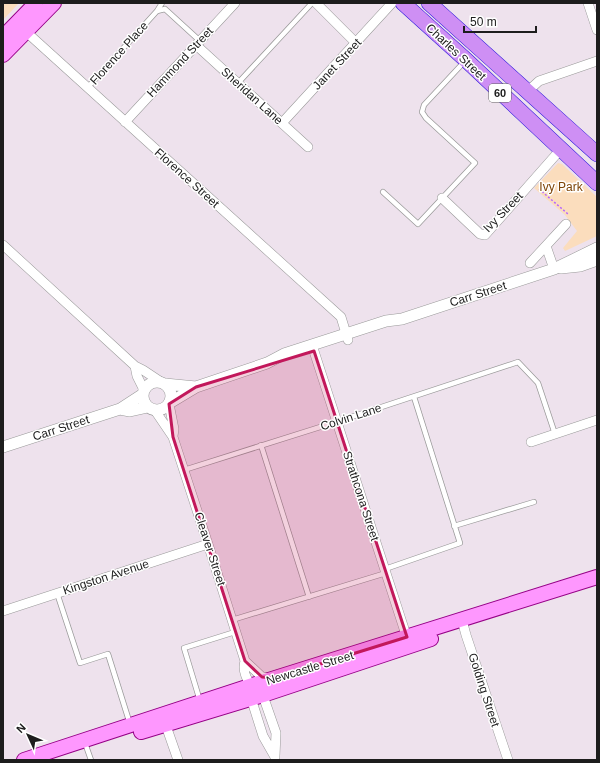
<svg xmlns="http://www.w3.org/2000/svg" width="600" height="763" font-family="Helvetica,sans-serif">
<rect width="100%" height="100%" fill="#eee2ed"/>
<!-- park -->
<path fill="#fbddbd" d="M3,3H19L3,20Z
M558,163L562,164L597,197V236L565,251L563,248L577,231L565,215L534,188Z"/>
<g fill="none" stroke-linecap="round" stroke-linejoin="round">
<!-- service casing -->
<g stroke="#9a9a9a" stroke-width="6">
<path id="service" d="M165,9L200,41
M157,11L162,3
M238,83L312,3
M88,87L157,11L165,9
M383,192L418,224L475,163L426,118L422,112L424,105L465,61
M261,445L309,597
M184,470L336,422L518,362L538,383L555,434
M454,526L534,502
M385,569L460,543L414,397
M57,593L80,663L108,654L130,724
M232,620L386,573
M200,701L184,648L235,632
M85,743L91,760"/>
</g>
<!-- minor casing -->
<g stroke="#9a9a9a" stroke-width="10">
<path id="minor" d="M316,3L356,43
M588,3L597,30
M23,29L341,317L348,340
M196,45L308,147
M527,92L539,81L597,61
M125,122L235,3
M282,123L392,3
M442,198L480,234L485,235L561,149
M3,245L135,366L143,370L161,382
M546,246L554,269
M530,263L566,224
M312,345L408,641
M135,366L137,376L144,390
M169,404L174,429L173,436
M156,412L173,437L208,544L245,661C242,671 247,681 254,688
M531,442L597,420
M3,611L208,544
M462,620L466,635L508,760
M245,661L262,677L271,678
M261,690L276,733L275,756
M251,698L263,736L275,757
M164,720L178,760"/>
</g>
<!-- tertiary casing -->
<g stroke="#9a9a9a" stroke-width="12">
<path id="tertiary" d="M561,268L580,266L597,260
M143 396a14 14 0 1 1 28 0a14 14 0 1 1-28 0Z
M165,384L196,387
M171,402L196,387L267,363L284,354L386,321L402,319L554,269L597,248
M120,409L130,411L148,407
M3,447L120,409L143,394"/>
</g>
<!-- primary casing -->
<g stroke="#950086" stroke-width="16">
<path id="primary" d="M3,37L36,3
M3,55L54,3
M141,732L263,695L431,639
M24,760L259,683L597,577"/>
</g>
<!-- trunk casing -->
<g stroke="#301edd" stroke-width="16">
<path id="trunk" d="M403,3L466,60L597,183
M429,3L597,154"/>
</g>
<!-- path -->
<path stroke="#b664fe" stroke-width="1.5" stroke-dasharray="2 2" stroke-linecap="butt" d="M539,189L568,214"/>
<!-- service -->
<use href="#service" stroke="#fff" stroke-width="4.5"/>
<!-- minor -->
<use href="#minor" stroke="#fff" stroke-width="9"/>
<!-- tertiary -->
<use href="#tertiary" stroke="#fff" stroke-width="11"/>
<!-- primary -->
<use href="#primary" stroke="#fe97fe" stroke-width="14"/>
<!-- trunk -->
<use href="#trunk" stroke="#ce8ff4" stroke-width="15"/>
</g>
<!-- marked area -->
<path fill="#c2185b" fill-opacity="0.2" stroke="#c2185b" stroke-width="3" stroke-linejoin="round" d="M314,351L407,637L275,678L262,677L245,661L173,437L169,404L196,387Z"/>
<g text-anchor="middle" stroke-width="3" stroke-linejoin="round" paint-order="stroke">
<!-- shield labels -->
<rect fill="#fff" stroke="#616161" stroke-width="1" x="489" y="84" width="22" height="18" rx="3"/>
<g font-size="11" font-weight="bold" fill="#1d1d1d">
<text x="500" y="97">60</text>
</g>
<!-- street labels -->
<g font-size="12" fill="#1d1d1d" stroke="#fff">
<text transform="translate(456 52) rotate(43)" y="4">Charles Street</text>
<text transform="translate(119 53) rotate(-48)" y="4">Florence Place</text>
<text transform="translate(180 62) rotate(-47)" y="4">Hammond Street</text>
<text transform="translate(337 64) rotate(-47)" y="4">Janet Street</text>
<text transform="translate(252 96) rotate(42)" y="4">Sheridan Lane</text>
<text transform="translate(187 178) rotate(42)" y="4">Florence Street</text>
<text transform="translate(503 212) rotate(-46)" y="4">Ivy Street</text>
<text transform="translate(478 294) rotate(-18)" y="4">Carr Street</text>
<text transform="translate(351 417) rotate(-18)" y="4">Colvin Lane</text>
<text transform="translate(61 428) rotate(-18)" y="4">Carr Street</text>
<text transform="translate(361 496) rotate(72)" y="4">Strathcona Street</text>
<text transform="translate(210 549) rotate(72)" y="4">Cleaver Street</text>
<text transform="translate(106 577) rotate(-18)" y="4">Kingston Avenue</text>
<text transform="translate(310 668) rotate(-17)" y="4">Newcastle Street</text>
<text transform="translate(484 690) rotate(72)" y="4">Golding Street</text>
</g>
<!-- park labels -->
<g font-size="12" fill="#7e4508" stroke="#fff">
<text x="561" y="191">Ivy Park</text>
</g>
</g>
<!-- border -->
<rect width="600" height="763" fill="none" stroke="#1d1d1d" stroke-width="8"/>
<!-- north arrow -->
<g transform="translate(28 735) rotate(314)" stroke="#ffffff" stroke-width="3" paint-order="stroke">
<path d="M0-3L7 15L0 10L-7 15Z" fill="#1d1d1d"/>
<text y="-6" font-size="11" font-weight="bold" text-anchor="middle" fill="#1d1d1d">N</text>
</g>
<!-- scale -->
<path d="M464 26v6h72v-6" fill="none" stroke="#1d1d1d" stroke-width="2"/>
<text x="470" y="26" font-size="12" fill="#1d1d1d" stroke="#ffffff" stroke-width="3" paint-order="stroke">50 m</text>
</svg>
